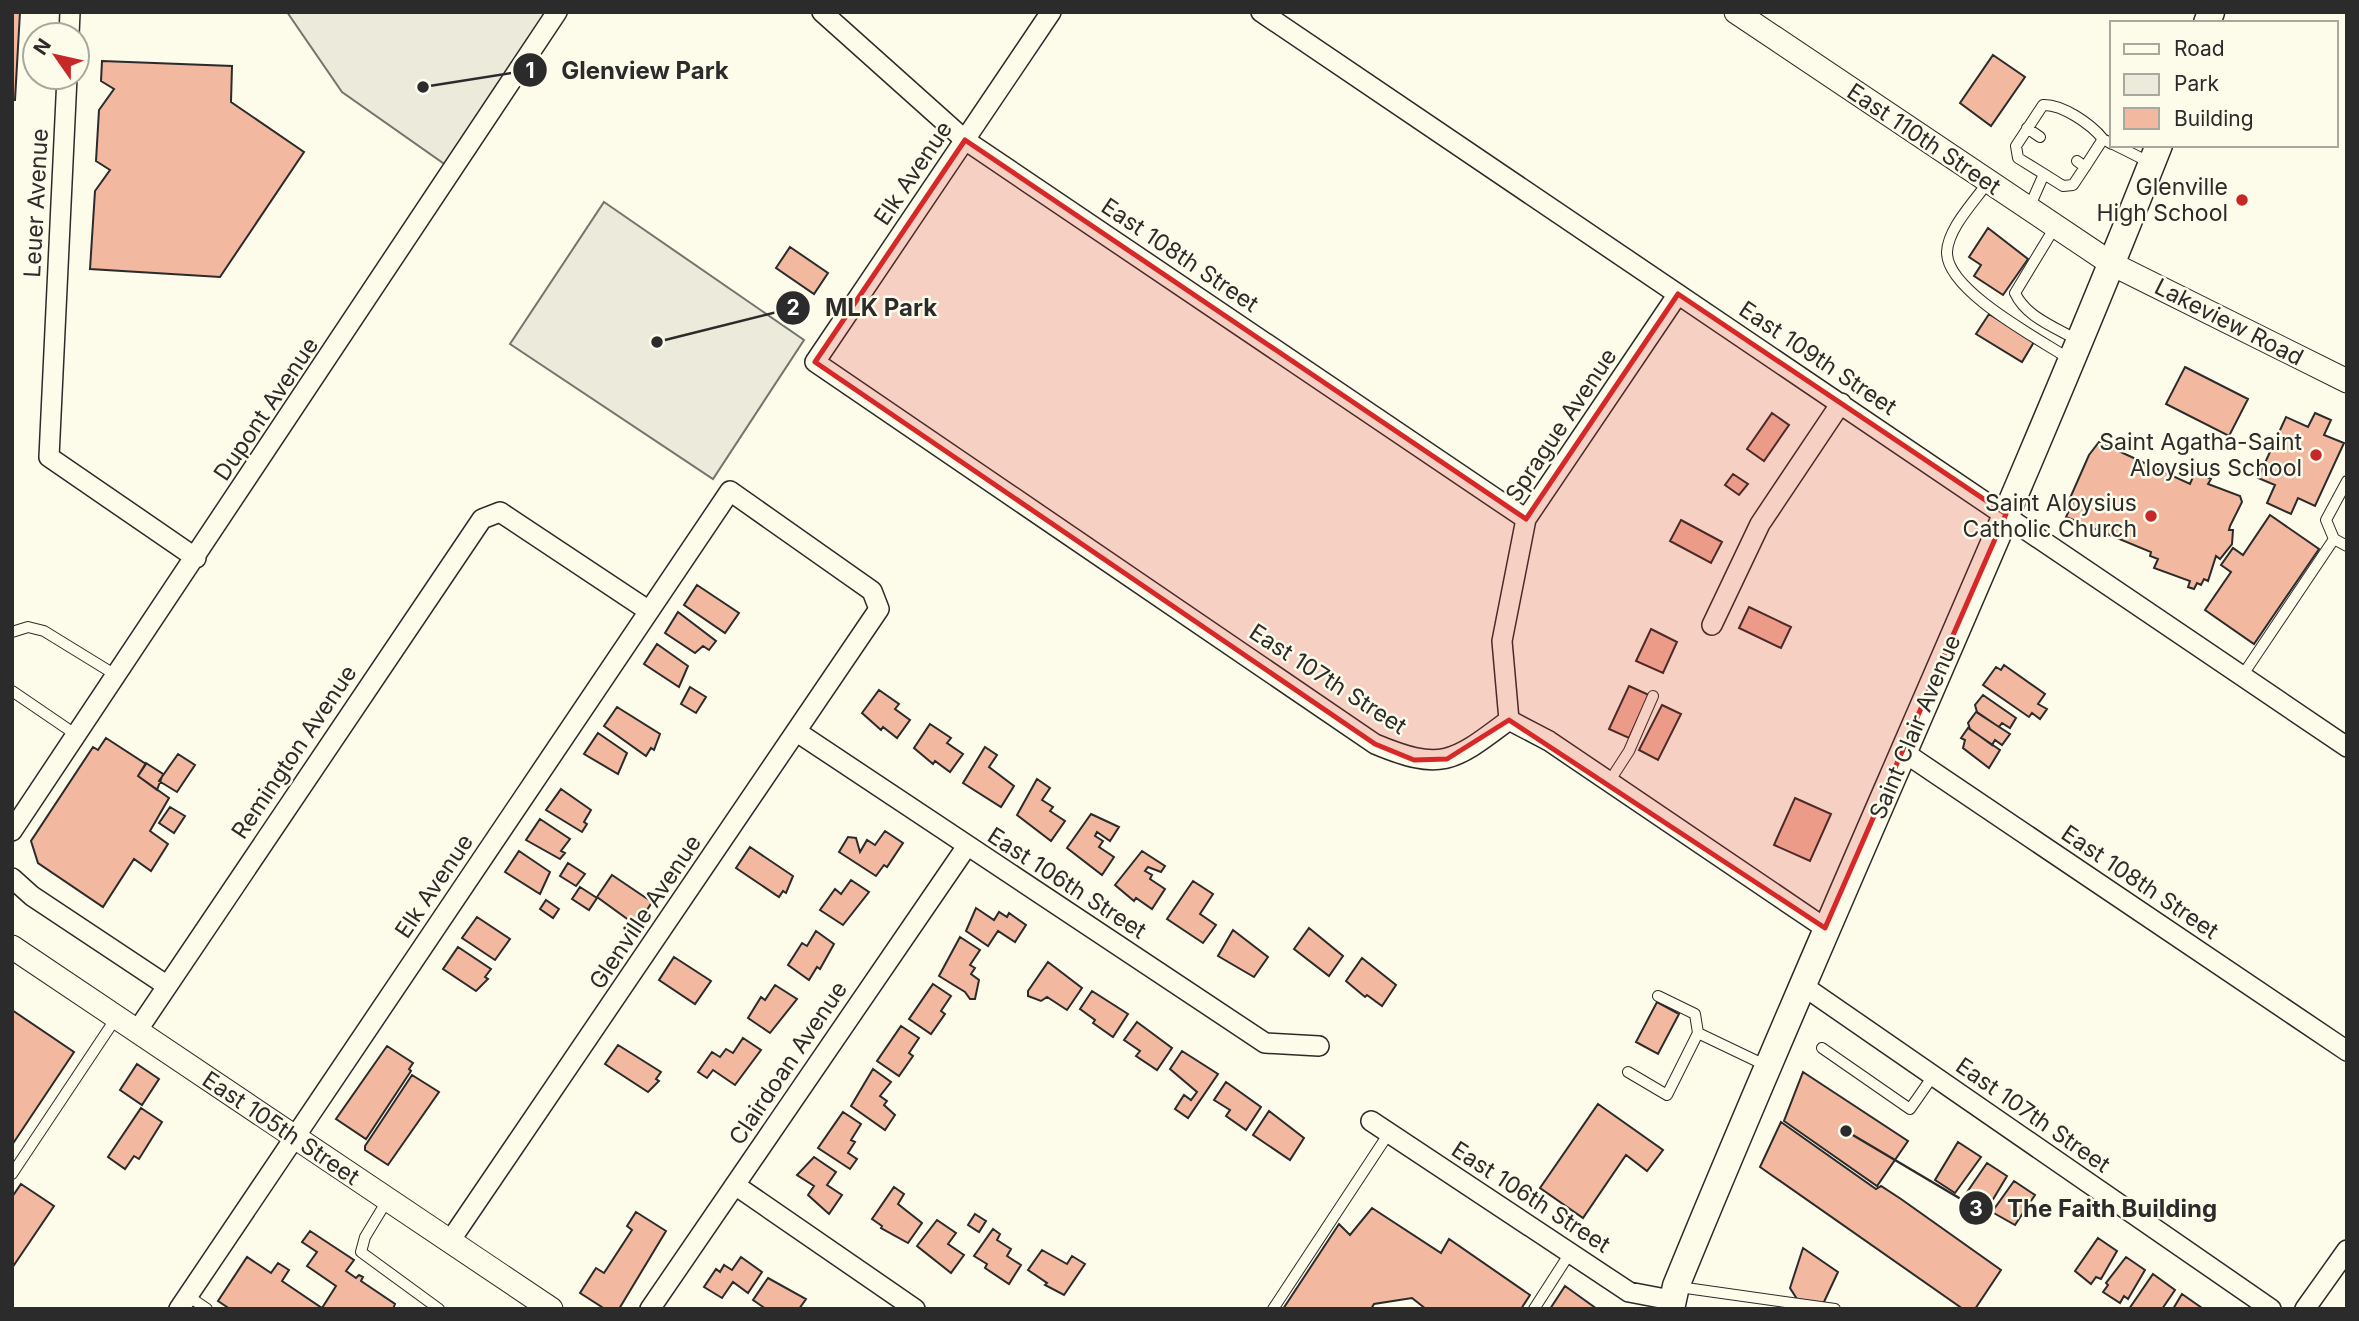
<svg xmlns="http://www.w3.org/2000/svg" width="2359" height="1321" font-family="Inter,sans-serif">
<rect width="100%" height="100%" fill="#fdfbea"/>
<!-- green -->
<path fill="#ecebdb" stroke="#74746e" stroke-width="2" d="M287,12H557L453,170L342,92Z
M604,202L804,340L713,479L510,344Z"/>
<!-- building -->
<path fill="#f2b8a0" stroke="#2b2b2b" stroke-width="2" d="M12,12H20L15,100H12Z
M1993,55L2025,77L1991,126L1960,103Z
M102,61L232,66L231,102L304,152L220,277L90,269L95,191L110,170L96,161L99,110L114,89L101,81Z
M1988,228L2028,259L2003,295L1974,276L1981,265L1969,257Z
M790,247L828,273L814,294L776,268Z
M1989,314L2034,342L2022,362L1976,334Z
M2185,367L2248,399L2229,436L2166,404Z
M1772,413L1789,425L1764,461L1747,449Z
M2315,413L2331,420L2324,435L2344,443L2315,506L2298,498L2291,514L2267,503L2275,485L2258,478L2286,417L2308,427Z
M2099,442L2190,484L2195,472L2211,479L2208,484L2240,496L2242,502L2230,526L2229,530H2233L2232,544L2220,559L2216,556L2208,581L2204,579L2201,585L2197,583L2194,589L2188,587L2190,581L2154,568L2158,559L2150,556L2151,552L2066,517L2073,502L2070,498L2089,455Z
M1733,474L1748,484L1739,495L1725,485Z
M2270,515L2319,549L2254,644L2205,610L2231,572L2221,565L2233,548L2243,555Z
M1681,520L1722,542L1711,563L1670,541Z
M697,585L739,613L725,633L684,605Z
M1749,607L1791,627L1781,648L1739,628Z
M678,612L716,641L709,650L703,646L695,653L665,633Z
M1651,629L1677,642L1663,673L1636,661Z
M657,644L688,666L679,687L644,664Z
M2004,665L2045,694L2038,704L2047,709L2040,719L2032,713L2029,717L1983,685L1996,667L2001,670Z
M1629,686L1649,695L1629,738L1609,729Z
M690,687L706,697L696,713L681,704Z
M879,690L899,704L895,709L910,720L897,738L883,727L881,730L862,713Z
M1983,695L2016,718L2010,728L2002,723L1999,727L1977,712L1975,705Z
M1662,705L1681,714L1658,760L1639,750Z
M617,707L660,734L654,750L651,748L646,756L604,726Z
M1976,712L2010,734L2002,745L1995,740L1992,745L1970,729L1968,723Z
M930,724L951,738L947,743L963,754L950,772L935,761L933,764L914,748Z
M1968,728L2000,750L1989,768L1963,748L1965,740L1961,738Z
M598,733L627,753L618,774L584,754Z
M106,738L146,764L138,776L169,798L150,831L168,844L151,871L134,859L103,907L38,863L31,841L93,747L98,750Z
M985,747L997,755L989,767L1014,786L1001,807L963,783Z
M178,754L195,765L177,792L159,781Z
M146,763L163,774L157,790L138,776Z
M1037,779L1050,788L1042,800L1053,807L1050,811L1065,821L1051,841L1017,815Z
M561,789L591,810L584,822L587,824L582,832L546,810Z
M1795,798L1831,814L1810,861L1774,845Z
M170,807L185,816L174,833L159,823Z
M1091,814L1119,827L1110,841L1097,832L1095,836L1103,841L1099,847L1114,857L1102,875L1067,848Z
M540,819L570,839L561,851L565,853L560,859L526,840Z
M885,831L903,843L887,867L884,865L876,876L839,852L848,837L856,838L860,852L867,840L875,845Z
M750,847L793,876L786,893L783,891L779,897L736,868Z
M519,851L550,872L540,894L505,872Z
M1142,851L1165,866L1161,872L1148,867L1145,871L1152,875L1150,879L1165,889L1152,909L1136,898L1134,901L1115,885Z
M568,863L585,874L576,886L560,876Z
M612,875L652,902L637,926L597,897Z
M851,880L869,892L843,925L820,910L835,889L841,894Z
M1193,881L1213,894L1200,914L1216,925L1203,943L1167,919Z
M580,887L597,898L589,910L572,899Z
M546,900L559,909L553,918L540,909Z
M976,908L994,920L999,912L1007,917L1009,913L1026,925L1015,942L998,931L988,946L966,931Z
M477,917L510,939L495,960L462,938Z
M1309,928L1343,956L1329,976L1294,949Z
M1233,930L1268,957L1254,977L1218,956Z
M816,931L834,944L820,969L817,967L809,980L788,965L802,943L807,946Z
M960,937L980,950L970,965L975,968L971,974L979,980L975,999H970L965,992L939,976Z
M458,947L491,969L485,977L488,979L476,991L443,969Z
M674,957L711,981L695,1004L659,980Z
M1362,958L1396,985L1382,1006L1367,995L1365,997L1346,981Z
M1048,962L1082,988L1067,1010L1047,997L1041,1001L1028,996V991Z
M933,984L951,996L941,1011L945,1014L931,1034L909,1019Z
M775,985L797,999L770,1033L748,1018L761,997L765,1000Z
M1092,991L1128,1014L1113,1037L1093,1023L1095,1020L1080,1009Z
M1657,1002L1679,1014L1658,1054L1636,1042Z
M12,1010L74,1052L12,1145Z
M1137,1022L1172,1048L1157,1070L1136,1056L1140,1051L1124,1040Z
M901,1026L919,1038L909,1053L913,1056L899,1076L877,1061Z
M743,1038L761,1050L735,1085L713,1070L707,1078L698,1072L712,1052L720,1057L726,1049L733,1053Z
M618,1045L661,1072L656,1079L659,1081L648,1092L605,1064Z
M387,1046L413,1063L409,1069L411,1071L366,1139L336,1119Z
M1182,1051L1218,1074L1188,1118L1175,1109L1184,1095L1191,1100L1197,1092L1170,1069Z
M137,1064L159,1079L142,1105L120,1090Z
M873,1069L891,1082L880,1096L887,1101L884,1105L895,1115L885,1130L851,1106Z
M1803,1072L1908,1141L1877,1186L1784,1121Z
M412,1075L439,1092L388,1165L365,1150V1146Z
M1226,1082L1261,1107L1246,1130L1226,1116L1230,1110L1214,1100Z
M1598,1104L1663,1150L1647,1171L1626,1155L1583,1218L1540,1188Z
M141,1108L162,1122L139,1159L134,1156L125,1169L108,1157Z
M1269,1111L1304,1138L1290,1160L1253,1135Z
M843,1112L861,1124L851,1140L855,1142L848,1153L857,1159L850,1169L818,1148Z
M1781,1122L1876,1189L1881,1186L1901,1199L2001,1270L1975,1309H1963L1760,1167Z
M1958,1142L1981,1157L1955,1193L1935,1180Z
M814,1157L836,1172L827,1185L842,1195L829,1214L808,1195L814,1186L797,1175Z
M1987,1163L2007,1176L1989,1206L1975,1197L1971,1203L1963,1198Z
M2014,1181L2035,1195L2015,1225L1992,1212Z
M21,1184L54,1206L12,1268V1197Z
M894,1187L904,1194L898,1204L922,1223L908,1243L881,1228L882,1226L872,1219Z
M1372,1208L1441,1253L1449,1239L1530,1295L1521,1309H1426L1412,1298L1374,1304L1371,1309H1283L1339,1224L1350,1235Z
M636,1212L666,1231L619,1309H605L580,1293L596,1268L604,1273L632,1230L627,1226Z
M975,1214L986,1221L979,1232L968,1225Z
M937,1220L956,1233L948,1244L964,1255L951,1273L917,1246Z
M993,1229L1000,1234L997,1240L1011,1249L1007,1256L1021,1265L1009,1284L985,1268L987,1264L974,1256Z
M310,1231L354,1260L346,1271L356,1278L359,1275L363,1277L361,1281L395,1304L393,1309H230L218,1301L247,1257L271,1273L278,1263L289,1270L282,1281L322,1308L336,1286L307,1266L317,1252L302,1242Z
M2098,1238L2117,1251L2101,1279L2096,1277L2091,1284L2075,1271Z
M1803,1248L1838,1272L1823,1304L1797,1299L1790,1288Z
M1042,1250L1067,1264L1072,1256L1085,1264L1064,1295L1045,1285L1047,1283L1028,1270Z
M741,1257L762,1272L748,1293L733,1282L722,1298L704,1287L716,1269L720,1272L724,1265L732,1270Z
M2126,1257L2145,1270L2128,1299L2124,1296L2120,1303L2103,1292L2108,1285L2106,1283Z
M2153,1274L2175,1290L2162,1309H2129Z
M768,1278L806,1299L799,1309H766L753,1300Z
M1565,1286L1597,1309H1550Z
M2182,1294L2202,1308V1309H2173Z"/>
<g fill="none" stroke-linecap="round" stroke-linejoin="round">
<!-- service casing -->
<g stroke="#2b2b2b" stroke-width="12">
<path id="service" d="M2027,128L2040,137
M2115,145L2151,163
M2077,161L2085,167L2103,139L2112,144
M2044,174L2063,186L2073,185L2085,167
M1988,182C1975,201 1948,228 1947,252C1946,291 2041,340 2071,360
M2029,208L2044,174L2018,158L2016,146L2043,105C2062,104 2091,124 2103,139
M2055,227L2015,293C2026,317 2055,327 2077,340
M2347,481L2326,520L2334,539L2347,546
M12,632L28,627L44,631L114,674
M2242,676L2334,539
M12,691L75,734
M1609,782L1629,751L1653,696
M1658,996L1695,1014L1698,1033L1767,1066
M1822,1048L1910,1109L1933,1076
M1628,1072L1667,1095L1698,1033
M12,1174L116,1018
M388,1199L365,1237L361,1252L439,1309
M1679,1287L1835,1309
M188,1296L207,1309
M1273,1309L1389,1133
M1534,1309L1570,1253"/>
</g>
<!-- minor casing -->
<g stroke="#2b2b2b" stroke-width="22">
<path id="minor" d="M822,12L965,140L1526,519
M1051,12L815,362L1375,744C1442,772 1453,762 1509,720
M1261,12L2347,747
M69,35L70,12
M67,77L49,457L196,558
M1712,625L1760,524L1841,403
M1509,720L1502,641L1526,519L1678,294
M1509,720L1549,741L1825,928
M797,732L1265,1043L1319,1046
M1905,753L2347,1051
M12,831L557,12
M12,878L32,896L166,985
M1802,985L2271,1309
M137,1031L482,519L500,512L649,611
M1371,1121L1629,1292L1671,1300
M735,1185L915,1309
M179,1309L730,491L872,591L879,609L450,1241
M650,1309L967,846
M2305,1309L2347,1250"/>
</g>
<!-- tertiary casing -->
<g stroke="#2b2b2b" stroke-width="25">
<path id="tertiary" d="M1736,12L2112,264L2347,381
M12,947L551,1309"/>
</g>
<!-- secondary casing -->
<g stroke="#2b2b2b" stroke-width="29">
<path id="secondary" d="M2207,23L2211,12
M1671,1309L1676,1286C1832,904 2007,530 2159,145"/>
</g>
<!-- service -->
<use href="#service" stroke="#fdfbea" stroke-width="10"/>
<!-- minor -->
<use href="#minor" stroke="#fdfbea" stroke-width="19"/>
<!-- tertiary -->
<use href="#tertiary" stroke="#fdfbea" stroke-width="23"/>
<!-- secondary -->
<use href="#secondary" stroke="#fdfbea" stroke-width="26"/>
</g>
<!-- marked area -->
<path fill="#d62828" fill-opacity="0.2" stroke="#d62828" stroke-width="5" stroke-linejoin="round" d="M965,140L1526,519L1678,294L2006,514L1825,928L1509,720L1447,759L1414,760L1375,744L815,362Z"/>
<!-- markers -->
<g fill="#c62828" stroke="#fdfbea" stroke-width="2.5">
<circle cx="2242" cy="200" r="7"/>
<circle cx="2316" cy="455" r="7"/>
<circle cx="2151" cy="516" r="7"/>
</g>
<g text-anchor="middle" stroke-width="5" stroke-linejoin="round" paint-order="stroke">
<!-- street labels -->
<g font-size="23" fill="#2b2b2b" stroke="#fdfbea">
<text transform="translate(1924 139) rotate(34)" y="8">East 110th Street</text>
<text transform="translate(913 173) rotate(-56)" y="8">Elk Avenue</text>
<text transform="translate(36 203) rotate(-87)" y="8">Leuer Avenue</text>
<text transform="translate(1180 255) rotate(34)" y="8">East 108th Street</text>
<text transform="translate(2229 322) rotate(27)" y="8">Lakeview Road</text>
<text transform="translate(1818 358) rotate(34)" y="8">East 109th Street</text>
<text transform="translate(266 409) rotate(-56)" y="8">Dupont Avenue</text>
<text transform="translate(1561 425) rotate(-56)" y="8">Sprague Avenue</text>
<text transform="translate(1328 679) rotate(33)" y="8">East 107th Street</text>
<text transform="translate(1915 727) rotate(-67)" y="8">Saint Clair Avenue</text>
<text transform="translate(294 752) rotate(-56)" y="8">Remington Avenue</text>
<text transform="translate(2140 882) rotate(34)" y="8">East 108th Street</text>
<text transform="translate(1067 883) rotate(33)" y="8">East 106th Street</text>
<text transform="translate(434 886) rotate(-56)" y="8">Elk Avenue</text>
<text transform="translate(645 912) rotate(-56)" y="8">Glenville Avenue</text>
<text transform="translate(788 1063) rotate(-56)" y="8">Clairdoan Avenue</text>
<text transform="translate(2033 1115) rotate(35)" y="8">East 107th Street</text>
<text transform="translate(281 1128) rotate(34)" y="8">East 105th Street</text>
<text transform="translate(1531 1197) rotate(33)" y="8">East 106th Street</text>
</g>
<!-- poi labels -->
<g font-size="23" fill="#2b2b2b" stroke="#fdfbea" text-anchor="end">
<text x="2228" y="195">Glenville<tspan x="2228" dy="26">High School</tspan></text>
<text x="2302" y="450">Saint Agatha-Saint<tspan x="2302" dy="26">Aloysius School</tspan></text>
<text x="2137" y="511">Saint Aloysius<tspan x="2137" dy="26">Catholic Church</tspan></text>
</g>
</g>
<!-- callouts -->
<path fill="none" stroke="#2b2b2b" stroke-width="2.5" d="M423 87L530 70M657 342L793 308M1846 1131L1976 1208"/>
<g fill="#2b2b2b" stroke="#fdfbea" stroke-width="2.5">
<circle cx="423" cy="87" r="7"/>
<circle cx="657" cy="342" r="7"/>
<circle cx="1846" cy="1131" r="7"/>
<circle cx="530" cy="70" r="18"/>
<circle cx="793" cy="308" r="18"/>
<circle cx="1976" cy="1208" r="18"/>
</g>
<g font-size="21" text-anchor="middle" font-weight="bold" fill="#fff">
<text x="530" y="78">1</text>
<text x="793" y="315">2</text>
<text x="1976" y="1216">3</text>
</g>
<g font-size="24" text-anchor="middle" font-weight="bold" fill="#2b2b2b" stroke="#fdfbea" stroke-width="5" stroke-linejoin="round" paint-order="stroke">
<text x="645" y="79">Glenview Park</text>
<text x="881" y="316">MLK Park</text>
<text x="2112" y="1217">The Faith Building</text>
</g>
<!-- border -->
<rect width="2359" height="1321" fill="none" stroke="#2b2b2b" stroke-width="28"/>
<!-- legend -->
<rect x="2110" y="21" width="228" height="126" fill="#fdfbea" stroke="#a9a89e" stroke-width="2"/>
<rect x="2124" y="44" width="35" height="10" fill="#fdfbea" stroke="#a9a89e" stroke-width="2"/>
<text x="2174" y="56" font-size="21" fill="#2b2b2b">Road</text>
<rect x="2124" y="74" width="35" height="21" fill="#ecebdb" stroke="#a9a89e" stroke-width="2"/>
<text x="2174" y="91" font-size="21" fill="#2b2b2b">Park</text>
<rect x="2124" y="108" width="35" height="21" fill="#f2b8a0" stroke="#a9a89e" stroke-width="2"/>
<text x="2174" y="126" font-size="21" fill="#2b2b2b">Building</text>
<!-- north arrow -->
<g transform="translate(56 56) rotate(304)"><circle r="33" fill="#fdfbea" stroke="#a9a89e" stroke-width="2"/>
<path d="M0-5L12 26L0 18L-12 26Z" fill="#c62828"/>
<text y="-10" font-size="19" font-weight="bold" text-anchor="middle" fill="#2b2b2b">N</text>
</g>
</svg>
